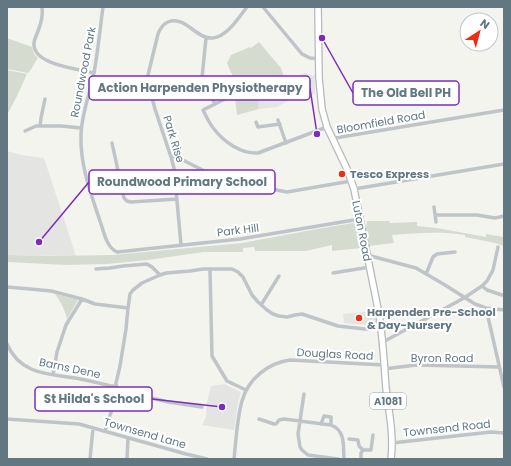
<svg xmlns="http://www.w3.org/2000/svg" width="511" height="466" font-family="Poppins,sans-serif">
<rect width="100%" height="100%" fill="#f4f4ef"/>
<!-- built -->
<path fill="#e4e5e3" d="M305,73L313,76L315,74V94L291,99L277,107L259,109L258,105L260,93L294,83L293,78Z
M7,151L22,155L44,158L76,256L7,255Z
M374,311L377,324L375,326L344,323L343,314Z
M224,384L241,392L238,403L234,430L202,425L206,417L207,402L211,386Z"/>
<!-- green -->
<path fill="#d6dbd0" d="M7,38L32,47L34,54L38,58C34,63 32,69 28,73L7,69Z
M259,42L281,68L287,86L261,93L258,105L259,109L237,115L232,73H231L227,63L231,55L250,47L251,48Z
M7,70L27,74L17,96L7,115Z
M367,221H389L390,223L417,222V226L437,228L486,237V234L504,237V246L495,243L465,237V235C441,231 416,233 392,235L394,243L369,246L366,228Z
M353,223L358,225L359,233H357L358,243L362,248L332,251V245L306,251H255L254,247L243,248V252H204L148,260L107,264L66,265L7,262V255L53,256L112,255L242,243L317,229Z
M55,294L78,300L67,319C65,310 61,302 55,294Z"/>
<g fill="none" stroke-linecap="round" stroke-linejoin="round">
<!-- primary casing -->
<g stroke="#b4b9bc" stroke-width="8">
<path id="primary" d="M318,7L319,78L322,109L327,127L347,169L354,189L379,314C383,339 384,363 386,388C389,412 394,435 391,459"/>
</g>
<!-- minor -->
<path stroke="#bec4c7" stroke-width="3.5" d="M42,7C43,15 41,24 38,31C37,35 34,39 34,43C32,65 79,69 94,73
M103,7C100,29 98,51 94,73C90,94 81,115 81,136C80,165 91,194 100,221C104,232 106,247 117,252L240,239L360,219
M263,7L302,54L310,58L320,59
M206,38L202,78L215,104
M233,95L203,110C206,116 209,123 214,129C224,142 241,154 258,153L327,127
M278,120L286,143
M256,122L258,127L280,124
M40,126L41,118L45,99
M25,131L36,126H61L81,128
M332,140L335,138L504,110
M112,143L124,198L127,201L131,202L177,199
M171,157H177L220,179L287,192L351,181
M354,189L504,164
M434,207L436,222
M435,215H477L495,218L504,216
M181,245L174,168L171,157L155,109L147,79L158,34C160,29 163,24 168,22C185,15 197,40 213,38C227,37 239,17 247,7
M367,255L416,268L445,285L475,304L486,308L504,310
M96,269L110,268L123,266L147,264L152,267L160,275
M210,270L212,356L227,381L246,390
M333,273L370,267
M426,274L433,257L437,254L455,252
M482,286L487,290L502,295
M7,287L30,289L51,291L82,299L95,304L128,308
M261,305L279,276
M486,308L504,387
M383,342L464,298L482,286L487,281L493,270L498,247
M7,344C20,374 47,374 75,378C87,380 99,383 111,386H116
M384,369L416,365L499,367
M53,375L57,352L66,325L82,299
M117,389L139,395L168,402L202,407
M304,394L298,434L300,447L302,450L308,455L338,459
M7,419L79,424L186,454L207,459
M259,419L274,424H276L279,420L284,419L331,425C346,431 343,446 344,459
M321,424L324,416L331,417V425
M105,431L117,394L116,383L120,366L126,329L128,308L130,294L133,290L142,283L160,275L166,273L190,271L203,269H232L238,272L243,277L252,295L258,302L267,310L273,314L279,316L287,317L295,315L302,314L338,326L365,329H381
M349,439L358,440L359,446L363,450L361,453V459
M392,443L491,432L504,433
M363,450H371L373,435
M90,459L93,428
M127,459L128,438
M234,459C236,441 237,418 242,401C248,379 268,363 290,360L384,365"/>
<!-- primary -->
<use href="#primary" stroke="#fff" stroke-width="5.5"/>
</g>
<!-- markers -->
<g fill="#ef2c15" stroke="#fff" stroke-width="1.5">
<circle cx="342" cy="174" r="4"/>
<circle cx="359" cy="318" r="4"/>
</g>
<g text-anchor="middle" stroke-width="4" stroke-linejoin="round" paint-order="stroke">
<!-- shield labels -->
<rect fill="#fff" stroke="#90a0a8" stroke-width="1" x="370" y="393" width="36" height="16" rx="3"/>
<g font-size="10" font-weight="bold" fill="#617883">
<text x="388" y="405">A1081</text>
</g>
<!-- street labels -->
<g font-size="11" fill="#617883" stroke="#fff">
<text transform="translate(83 72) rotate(-79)" y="4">Roundwood Park</text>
<text transform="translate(381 122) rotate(-10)" y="4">Bloomfield Road</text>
<text transform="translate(174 139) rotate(73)" y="4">Park Rise</text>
<text transform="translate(238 230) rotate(-7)" y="4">Park Hill</text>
<text transform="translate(362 231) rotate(79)" y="4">Luton Road</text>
<text transform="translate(335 354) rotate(3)" y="4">Douglas Road</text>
<text x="442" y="362">Byron Road</text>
<text transform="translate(70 368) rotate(12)" y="4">Barns Dene</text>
<text transform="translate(447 428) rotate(-6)" y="4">Townsend Road</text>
<text transform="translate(145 433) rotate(16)" y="4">Townsend Lane</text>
</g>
<!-- poi labels -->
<g font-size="11" font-weight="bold" fill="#617883" stroke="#fff" text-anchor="start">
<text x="350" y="178">Tesco Express</text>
<text x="367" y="316">Harpenden Pre-School<tspan x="367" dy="13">&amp; Day-Nursery</tspan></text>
</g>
</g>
<!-- callouts -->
<path fill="none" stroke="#7b2cbf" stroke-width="1.5" d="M317 134L310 88M322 38L353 93M39 242L89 182M222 407L152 399"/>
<g fill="#7b2cbf" stroke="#fff" stroke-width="1.5">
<circle cx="317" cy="134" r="4"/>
<circle cx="322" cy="38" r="4"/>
<circle cx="39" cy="242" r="4"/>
<circle cx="222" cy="407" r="4"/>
</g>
<g fill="#fff" stroke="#7b2cbf" stroke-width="1.5">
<rect x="89" y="76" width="221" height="24" rx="4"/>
<rect x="353" y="81" width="106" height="24" rx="4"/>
<rect x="89" y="170" width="186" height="24" rx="4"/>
<rect x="35" y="387" width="117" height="24" rx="4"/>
</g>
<g font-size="12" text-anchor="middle" font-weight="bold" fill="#617883">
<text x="200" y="92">Action Harpenden Physiotherapy</text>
<text x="406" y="97">The Old Bell PH</text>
<text x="182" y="186">Roundwood Primary School</text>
<text x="94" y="403">St Hilda's School</text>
</g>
<!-- border -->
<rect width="511" height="466" fill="none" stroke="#617883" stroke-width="16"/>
<!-- north arrow -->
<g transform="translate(479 32) rotate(36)"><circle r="19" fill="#ffffff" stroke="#c0c9cd"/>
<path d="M0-3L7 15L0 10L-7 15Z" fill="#ef2c15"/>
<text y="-6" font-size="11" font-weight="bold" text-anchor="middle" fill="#617883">N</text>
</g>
</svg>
